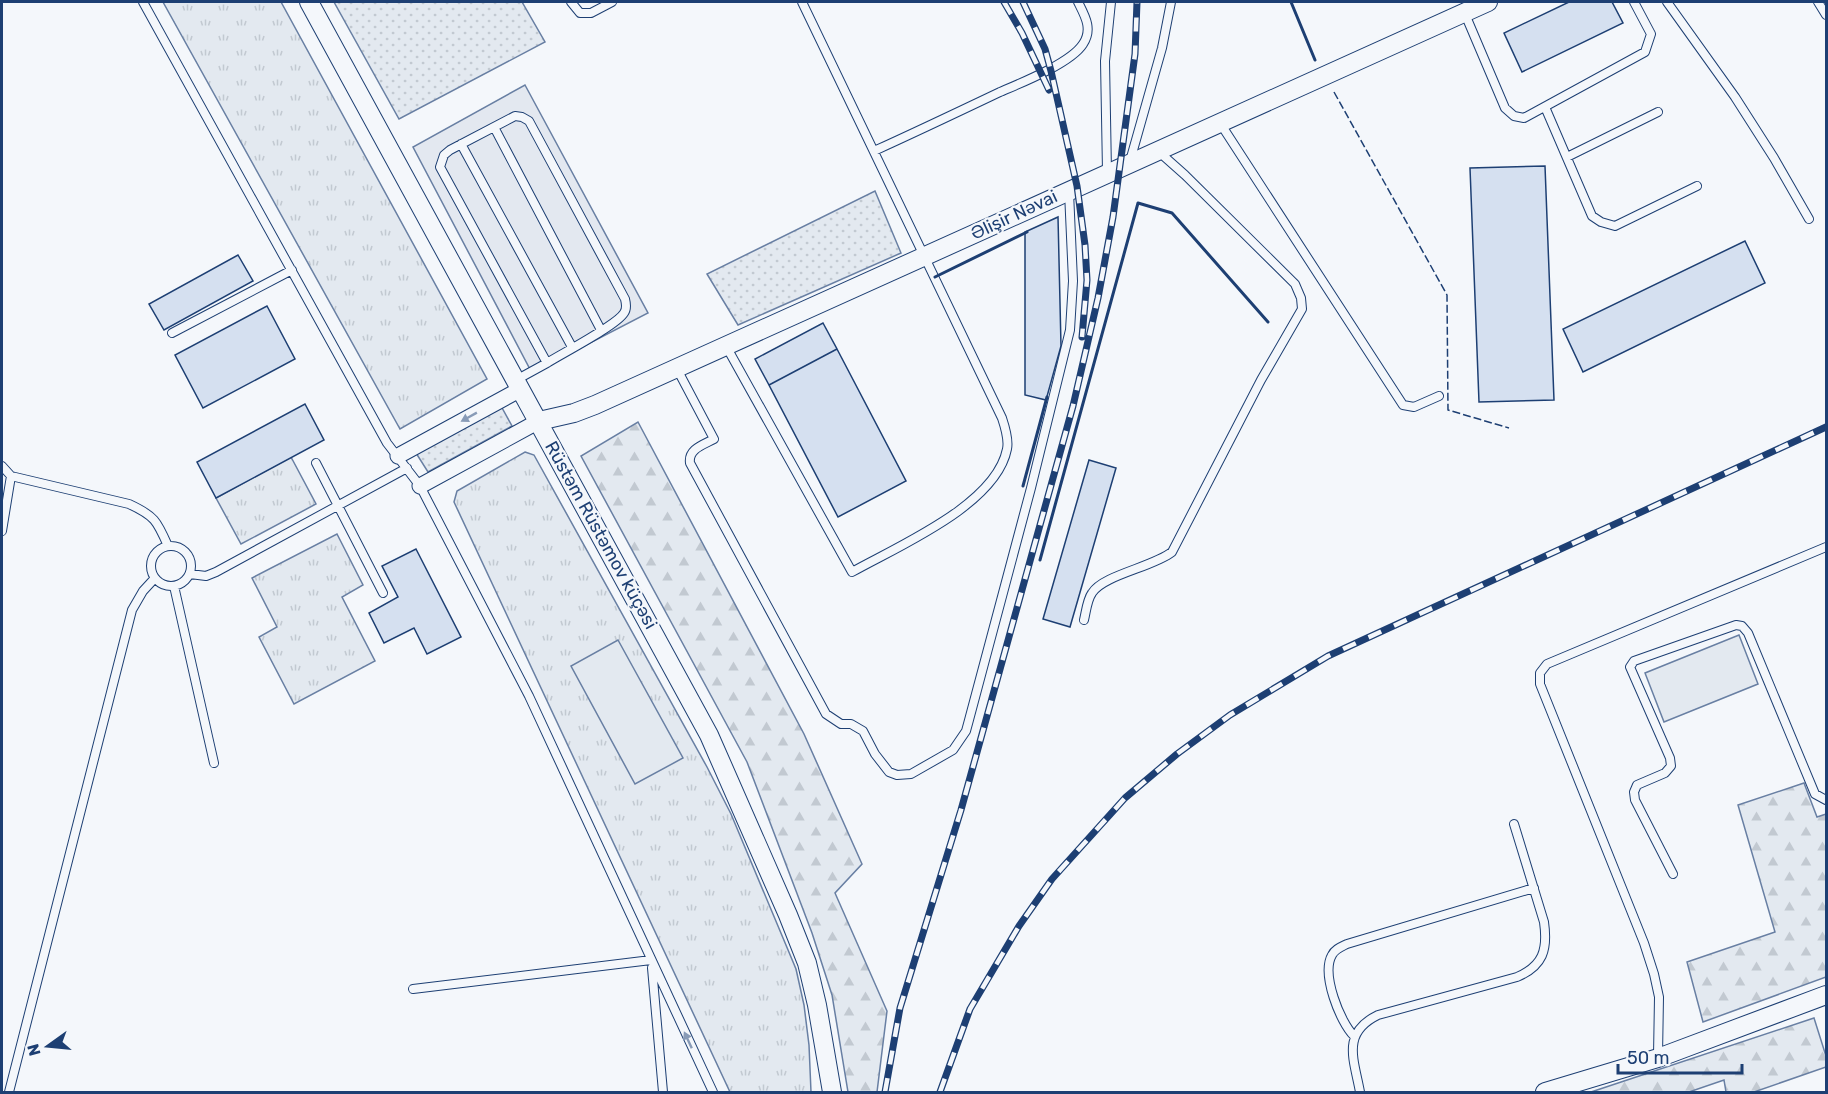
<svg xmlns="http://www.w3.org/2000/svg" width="1828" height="1094" font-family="Rubik,sans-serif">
<defs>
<pattern id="grass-dots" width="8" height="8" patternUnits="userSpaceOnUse" patternTransform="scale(1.5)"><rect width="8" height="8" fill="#e3e9f0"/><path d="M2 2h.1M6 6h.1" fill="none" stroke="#c2c9d1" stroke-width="1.8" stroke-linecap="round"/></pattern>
<pattern id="forest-firs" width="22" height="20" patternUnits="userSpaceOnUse" patternTransform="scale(1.5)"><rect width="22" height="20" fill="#e3e9f0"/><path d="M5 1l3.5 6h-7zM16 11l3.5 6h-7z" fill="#c2c9d1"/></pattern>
<pattern id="park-tufts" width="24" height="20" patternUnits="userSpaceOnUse" patternTransform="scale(1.5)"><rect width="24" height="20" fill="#e3e9f0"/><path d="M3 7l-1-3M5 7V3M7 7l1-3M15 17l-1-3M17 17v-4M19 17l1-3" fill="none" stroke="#c2c9d1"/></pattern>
</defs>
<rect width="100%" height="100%" fill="#f4f7fb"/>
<!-- grass -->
<path fill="url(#grass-dots)" stroke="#687fa3" stroke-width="1.5" d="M334,2H522L545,42L399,119Z
M875,191L901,253L738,325L707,274Z
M501,406L512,426L428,472L416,453Z"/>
<!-- forest -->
<path fill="url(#forest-firs)" stroke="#687fa3" stroke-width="1.5" d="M638,422L804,734L862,864L835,893L887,1011L877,1092H848L832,995L812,933L747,762L581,456Z
M1804,783L1817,817L1826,814V977L1703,1022L1687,962L1775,932L1738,805Z
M1814,1018L1826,1056V1067L1754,1092H1726L1724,1080L1689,1092H1591Z"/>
<!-- park -->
<path fill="url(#park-tufts)" stroke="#687fa3" stroke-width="1.5" d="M163,2H281L487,379L400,429Z
M525,452L534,455L707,767L731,814L796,969L804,1005L809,1045L811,1092H730L454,502L457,491Z
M291,457L316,504L241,544L216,498Z
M337,534L363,585L342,597L375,661L294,704L259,637L277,627L252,578Z"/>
<!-- pitch -->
<path fill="#e3e9f0" stroke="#687fa3" stroke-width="1.5" d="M1739,635L1758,684L1664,722L1645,673Z
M618,640L683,758L635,784L571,666Z"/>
<!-- parking -->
<path fill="#e3e8f0" stroke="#687fa3" stroke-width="1.5" d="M525,85L648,313L532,373L413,147Z"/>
<!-- building -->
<path fill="#d5e0f0" stroke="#1d3f73" stroke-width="1.5" d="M1569,2H1612L1623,23L1522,72L1504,33Z
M1545,166L1554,400L1479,402L1470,168Z
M1058,217L1061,346L1046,400L1025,395V232Z
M1745,241L1765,283L1583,372L1563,329Z
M238,255L253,281L164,330L149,304Z
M267,306L295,359L203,408L175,355Z
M823,323L837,349L769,385L755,359Z
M837,349L906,481L838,517L769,385Z
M305,404L324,440L216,498L197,462Z
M1089,460L1116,468L1070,627L1043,619Z
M416,549L461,637L427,654L414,628L384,643L369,613L398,597L382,566Z"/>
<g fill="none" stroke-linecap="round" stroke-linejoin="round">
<!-- service casing -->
<g stroke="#1d3f73" stroke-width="10">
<path id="service" d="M143,2L387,443L420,486L529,696L713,1092
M571,2L580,13H591L612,2
M1667,2L1735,97L1774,158L1809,219
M1818,2L1826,15
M1465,14L1505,108L1514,116L1524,118L1645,52L1651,34L1634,2
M1545,107L1592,216L1601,222L1615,226L1697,186
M1220,123L1403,405L1414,407L1439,396
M494,127L601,330
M461,144L572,347
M874,151C916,132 958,112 1000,92C1021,83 1071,63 1083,44C1093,29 1085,16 1078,2
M1567,157L1658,112
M1130,161L1162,48L1171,2
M1107,172L1105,61L1111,2
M172,333L292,270
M726,346L852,572C898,546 996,505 1007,449C1009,440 1005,427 1002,418L802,2
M677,369L714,439C703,445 688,449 690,463L826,714L841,724H851L863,731L875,754L889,772L897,775L911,774L953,750L966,731L969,720L1031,488L1070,330L1073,281L1069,192
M516,380L547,363L440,167L444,155L450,150L515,116L522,117L529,121L625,299C626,303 627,309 624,313C617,325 563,353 547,363
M316,463L383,593
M2,466L11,476L2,531
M11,476L129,504C155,516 157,521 168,546
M151 566a20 20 0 1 1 40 0a20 20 0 1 1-40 0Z
M190,574L206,576L216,572L407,468
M174,586L214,763
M1084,620C1086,612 1087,600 1092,593C1103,575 1153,567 1172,552L1261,380L1302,309L1301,298L1295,284L1185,175L1158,151
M1673,874L1635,800L1634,792L1637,785L1665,773L1671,766L1670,758L1630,667L1634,661L1736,625L1742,626L1748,633L1815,794L1826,800
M652,968L663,1092
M413,989L651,960
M1354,1036C1340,1022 1321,974 1332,955C1335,949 1341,947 1347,944L1534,888
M1658,1056L1659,997L1654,974L1644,943L1540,684V673L1547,664L1826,547
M9,1092L132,610L143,591L155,578
M1360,1092C1354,1059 1341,1033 1378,1015L1517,977C1543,966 1548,950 1544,922L1514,824"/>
</g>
<!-- minor casing -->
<g stroke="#1d3f73" stroke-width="17">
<path id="minor" d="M398,456L521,389
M420,486L539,421"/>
</g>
<!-- tertiary casing -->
<g stroke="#1d3f73" stroke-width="20">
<path id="tertiary" d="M309,2L709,735L788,915L807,963L817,1005L832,1092
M539,421L574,413L595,405L1488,2
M1545,1092L1658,1058L1826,995"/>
</g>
<!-- service -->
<use href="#service" stroke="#f4f7fb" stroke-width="8"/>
<!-- minor -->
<use href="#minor" stroke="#f4f7fb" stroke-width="15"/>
<!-- tertiary -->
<use href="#tertiary" stroke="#f4f7fb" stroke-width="18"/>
<!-- rail casing -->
<g stroke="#1d3f73" stroke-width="7">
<path id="rail" d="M1004,2L1022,33L1049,90
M1023,2L1045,49L1051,71L1077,186L1085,245L1087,280L1082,337
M885,1092L900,1008L961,810L1073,406L1098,298L1113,217L1135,54L1137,2
M940,1092L970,1009L1019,926L1052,879L1125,798L1177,754L1230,715L1328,656L1826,427"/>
</g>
<!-- rail -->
<use href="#rail" stroke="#f4f7fb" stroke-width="4.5" stroke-dasharray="14" stroke-linecap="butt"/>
<!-- fence -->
<path stroke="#1d3f73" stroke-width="1.5" stroke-dasharray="8 3" stroke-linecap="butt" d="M1334,92L1447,295L1448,410L1509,428"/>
<!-- wall -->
<path stroke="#1d3f73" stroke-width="3" d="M1291,2L1315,60
M935,277L1027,232
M1023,486L1047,397
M1040,560L1138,203L1172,213L1268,322"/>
</g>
<!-- one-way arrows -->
<defs><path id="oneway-solid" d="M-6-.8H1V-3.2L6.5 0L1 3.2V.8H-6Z" transform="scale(1.5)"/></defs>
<g fill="#889bb7">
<use href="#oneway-solid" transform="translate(469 417) rotate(151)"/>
<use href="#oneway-solid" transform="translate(688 1040) rotate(-115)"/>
</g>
<g text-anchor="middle" stroke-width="4.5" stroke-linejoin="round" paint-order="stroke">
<!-- street labels -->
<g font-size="18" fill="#1d3f73" stroke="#f4f7fb">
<text transform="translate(1014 215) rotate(-25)" y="6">Əlişir Nəvai</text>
<text transform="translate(601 535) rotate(61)" y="6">Rüstəm Rüstəmov küçəsi</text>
</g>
</g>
<!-- border -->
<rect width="1828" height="1094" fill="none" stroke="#1d3f73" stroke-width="6"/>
<!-- north arrow -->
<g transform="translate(48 1046) rotate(255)" stroke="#f4f7fb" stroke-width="4.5" paint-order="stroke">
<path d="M0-4.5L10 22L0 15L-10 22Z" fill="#1d3f73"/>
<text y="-9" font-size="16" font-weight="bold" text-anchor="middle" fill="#1d3f73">N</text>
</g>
<!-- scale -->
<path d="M1618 1064v9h124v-9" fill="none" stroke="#1d3f73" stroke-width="3"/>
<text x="1627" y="1064" font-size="18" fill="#1d3f73" stroke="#f4f7fb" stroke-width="4.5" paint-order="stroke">50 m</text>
</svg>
